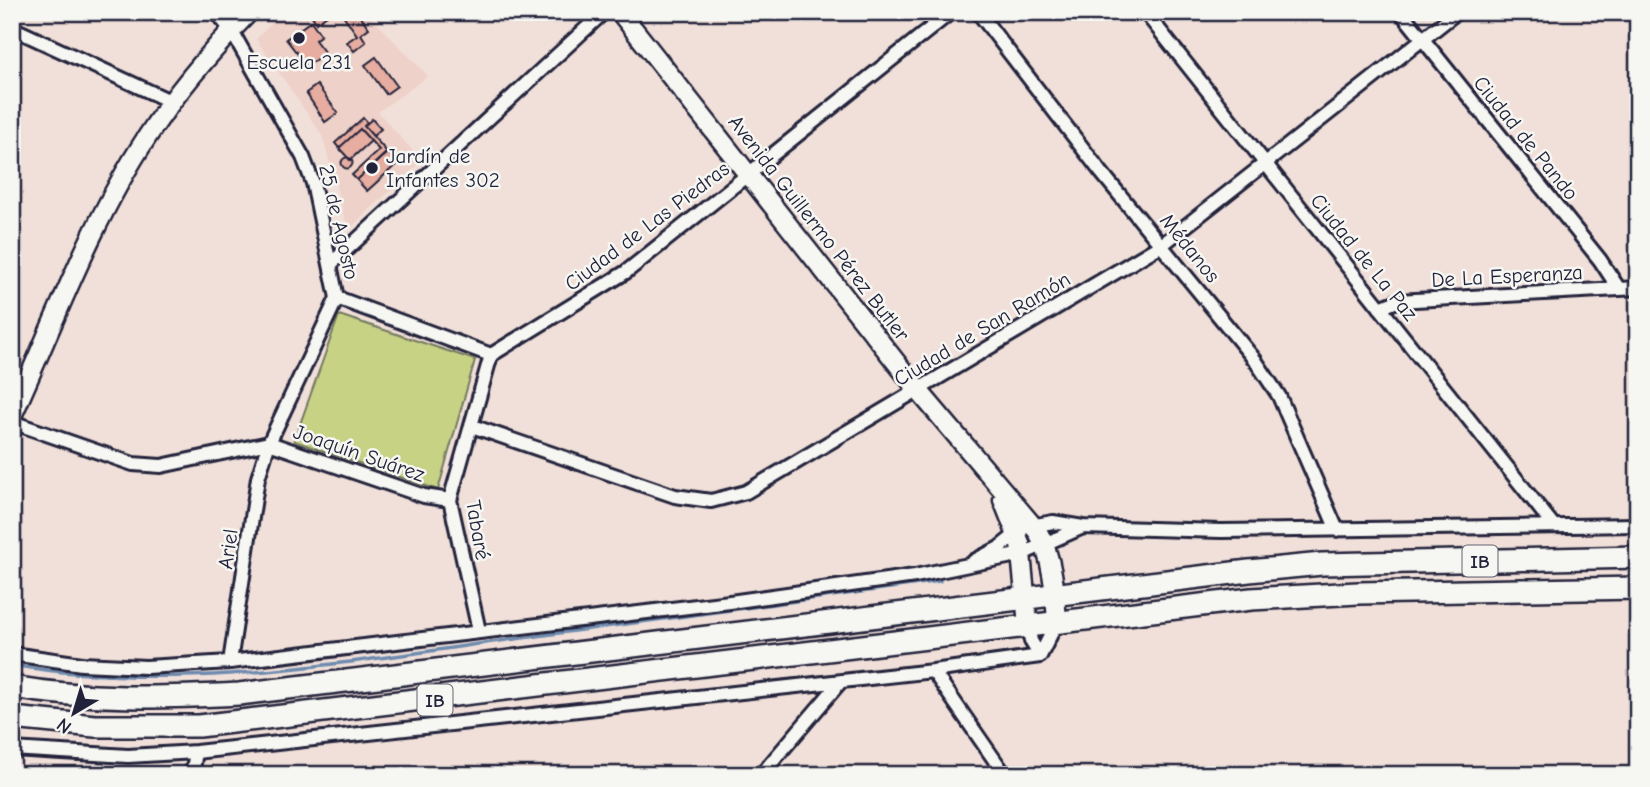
<svg xmlns="http://www.w3.org/2000/svg" width="1650" height="787" font-family="'Comic Neue',sans-serif">
<rect width="100%" height="100%" fill="#f1e0d9"/>
<filter id="ink" filterUnits="userSpaceOnUse"><feTurbulence type="fractalNoise" baseFrequency=".0143" numOctaves="2"/><feDisplacementMap in="SourceGraphic" scale="14" xChannelSelector="R" yChannelSelector="G"/><feConvolveMatrix kernelMatrix="1 2 1 2 8 2 1 2 1" color-interpolation-filters="sRGB"/></filter>
<g filter="url(#ink)">
<!-- built -->
<path fill="#eed1c8" d="M283,12H366L428,76L378,112L422,161L348,230L322,135L256,39Z"/>
<!-- green -->
<path fill="#c7d285" stroke="#747a60" stroke-width="2" d="M339,315L475,360L438,490L294,441Z"/>
<g fill="none" stroke-linecap="round" stroke-linejoin="round">
<!-- stream -->
<path stroke="#6e8baf" stroke-width="3.5" d="M12,665C182,694 353,661 522,638C661,619 801,601 940,581"/>
</g>
<!-- building -->
<path fill="#e6ada0" stroke="#22223b" stroke-width="2" d="M310,12H331L316,23Z
M341,12H357L369,28L361,34L366,42L354,51L347,42L357,35Z
M311,21L321,35L315,40L325,53L307,66L286,39Z
M376,57L397,86L386,94L365,65Z
M317,85L338,113L325,122L306,93Z
M363,118L367,123L364,126L387,152L357,180L352,175L379,150L360,129L339,148L335,143Z
M372,119L381,129L373,136L364,126Z
M360,129L371,141L350,160L339,148Z
M388,152L398,163L367,191L357,180Z
M341.5 163a5.5 5.5 0 1 1 11 0a5.5 5.5 0 1 1-11 0Z"/>
<g fill="none" stroke-linecap="round" stroke-linejoin="round">
<!-- street casing -->
<g stroke="#22223b" stroke-width="18">
<path id="street" d="M216,12L231,30L303,157L313,183L337,298
M978,12L1101,172L1255,360L1279,396L1337,530
M1145,12L1553,525
M1401,12L1600,260L1619,289
M12,28L172,102
M332,263L604,12
M337,298L491,355
M1380,308L1397,301L1638,288
M491,355L626,272L951,12
M12,422L133,464L161,466L269,443L424,496L450,500
M472,426L675,496L711,501L746,492L1163,244L1457,12
M974,561L999,548L1025,527L1053,522L1083,527L1221,531L1638,525
M1028,625L1031,641L1040,656
M479,631L450,500L491,355
M12,654L82,664L146,667L230,662L730,602L915,576L1022,554L1083,527
M230,662L258,478L269,443L337,298
M933,671L1005,775
M12,749L128,756L196,752L933,671L1040,656L1057,622
M192,775L196,752
M761,775L841,681"/>
</g>
<!-- secondary casing -->
<g stroke="#22223b" stroke-width="23">
<path id="secondary" d="M620,12L918,390L1038,532C1053,558 1055,592 1057,622
M12,416C54,323 91,222 147,137C176,92 212,50 249,12
M1003,500L1020,543L1028,625"/>
</g>
<!-- highway casing -->
<g stroke="#22223b" stroke-width="26">
<path id="highway" d="M12,687C87,700 164,698 239,694L1249,571L1322,564L1638,557
M12,718L95,726H199L1251,599L1358,593L1638,588"/>
</g>
<!-- street -->
<use href="#street" stroke="#f6f6f2" stroke-width="12"/>
<!-- secondary -->
<use href="#secondary" stroke="#f6f6f2" stroke-width="18"/>
<!-- highway -->
<use href="#highway" stroke="#f6f6f2" stroke-width="21"/>
</g>
</g>
<!-- markers -->
<g fill="#22223b" stroke="#f6f6f2" stroke-width="2.5">
<circle cx="299" cy="38" r="7"/>
<circle cx="372" cy="168" r="7"/>
</g>
<g text-anchor="middle" stroke-width="5" stroke-linejoin="round" paint-order="stroke">
<!-- shield labels -->
<g fill="#f6f6f2" stroke="#626272" stroke-width="2">
<rect x="1462.5" y="545.5" width="35" height="31" rx="5"/>
<rect x="417.5" y="684.5" width="35" height="31" rx="5"/>
</g>
<g font-size="19" font-weight="bold" fill="#22223b">
<text x="1480" y="568">IB</text>
<text x="435" y="707">IB</text>
</g>
<!-- poi labels -->
<g font-size="21" fill="#22223b" stroke="#f6f6f2">
<text x="299" y="69">Escuela 231</text>
<text x="386" y="163" text-anchor="start">Jardín de<tspan x="386" dy="24">Infantes 302</tspan></text>
</g>
<!-- street labels -->
<g font-size="21" fill="#22223b" stroke="#f6f6f2">
<text transform="translate(1526 138) rotate(51)" y="7">Ciudad de Pando</text>
<text transform="translate(339 222) rotate(77)" y="7">25 de Agosto</text>
<text transform="translate(647 226) rotate(-37)" y="7">Ciudad de Las Piedras</text>
<text transform="translate(819 228) rotate(52)" y="7">Avenida Guillermo Pérez Butler</text>
<text transform="translate(1190 248) rotate(51)" y="7">Médanos</text>
<text transform="translate(1364 257) rotate(51)" y="7">Ciudad de La Paz</text>
<text transform="translate(1507 276) rotate(-3)" y="7">De La Esperanza</text>
<text transform="translate(982 329) rotate(-31)" y="7">Ciudad de San Ramón</text>
<text transform="translate(359 453) rotate(19)" y="7">Joaquín Suárez</text>
<text transform="translate(478 530) rotate(80)" y="7">Tabaré</text>
<text transform="translate(228 549) rotate(-82)" y="7">Ariel</text>
</g>
</g>
<!-- margin -->
<rect width="1650" height="787" fill="none" stroke="#f6f6f2" stroke-width="42"/>
<rect x="21" y="21" width="1608" height="745" fill="none" stroke="#22223b" stroke-width="2.5" filter="url(#ink)"/>
<!-- north arrow -->
<g transform="translate(74 713) rotate(218)" stroke="#f6f6f2" stroke-width="5" paint-order="stroke">
<path d="M0-5L12 26L0 18L-12 26Z" fill="#22223b"/>
<text y="-10" font-size="19" font-weight="bold" text-anchor="middle" fill="#22223b">N</text>
</g>
</svg>
